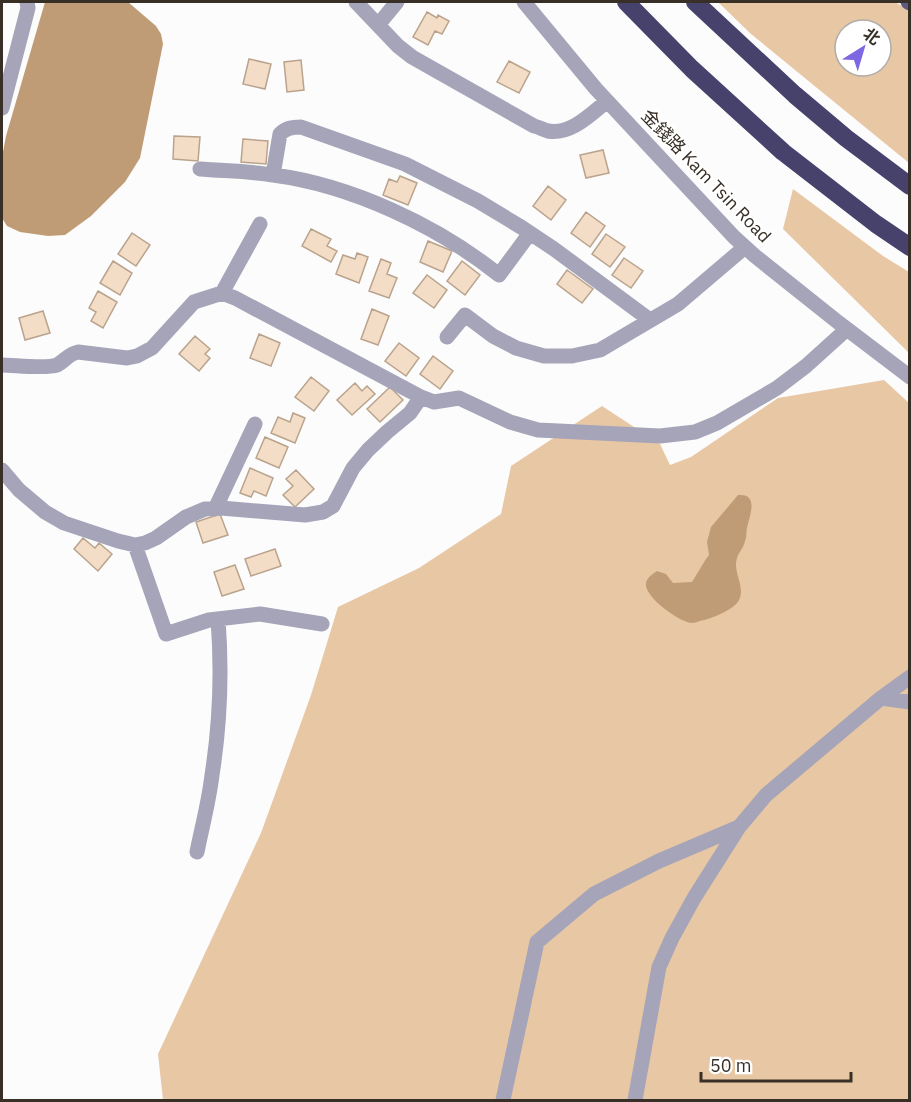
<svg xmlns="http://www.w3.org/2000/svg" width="911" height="1102" font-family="'IBM Plex Sans','Noto Sans SC',sans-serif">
<rect width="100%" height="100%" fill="#fcfcfc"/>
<!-- green -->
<path fill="#e8c7a4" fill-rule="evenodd" d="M718,2H895L909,10V163L751,34ZM845,30H881V66H845Z
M793,189L883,256L909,272V353L783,229Z
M884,380L909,403V1100H163L158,1054L261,833L311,695L338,607L419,568L501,514L511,466L602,406L660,444L670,465L691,457L778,398Z"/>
<!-- water -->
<path fill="#c09c76" d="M45,2H128L156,26L161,34L163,44L140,158L125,182L91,216L65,235L48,236L20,232L7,226L2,218V157L6,136Z
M738,495C760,493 749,517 747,528C746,532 747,537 745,541C744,547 739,552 737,558C732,573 748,589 737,603C730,611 711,619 700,621C697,622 694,623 691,623C678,621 648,599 646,586C645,579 652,574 657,571L666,574L673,583L692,582L706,559L709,555L707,542L711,527Z"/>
<!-- building -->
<path fill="#f4ddc6" stroke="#b9a38d" stroke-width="1.5" d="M427,12L437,18L438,15L449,21L442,34L435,31L428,45L413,37Z
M249,59L271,64L265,89L243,84Z
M301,60L304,90L287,92L284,62Z
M509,61L530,72L519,93L497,82Z
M174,136L200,137L198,161L173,159Z
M243,139L268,141L266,164L241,162Z
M603,150L609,173L586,178L580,155Z
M400,176L417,183L408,205L383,195L389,179L397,182Z
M548,186L566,200L551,220L533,206Z
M586,212L605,226L590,247L571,233Z
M311,229L331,239L327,246L337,251L331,262L302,246Z
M132,233L150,245L136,266L118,254Z
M606,234L625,247L610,267L592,254Z
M428,241L452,251L443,272L420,262Z
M357,253L368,257L359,283L336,274L343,255L355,259Z
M624,258L643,271L631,288L612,275Z
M381,259L391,263L387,274L397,278L389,298L369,291Z
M113,261L132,273L120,295L100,283Z
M462,261L480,275L465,295L447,281Z
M567,270L593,289L582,303L557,284Z
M427,275L447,290L434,308L413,293Z
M98,291L117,302L103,328L91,321L96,312L89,308Z
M372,309L389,316L378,345L361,339Z
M43,311L50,333L25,340L19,318Z
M259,334L280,343L271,366L250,358Z
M195,336L210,349L205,354L210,358L199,371L179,354Z
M399,343L419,358L406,376L385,361Z
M433,356L453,371L440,389L420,374Z
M311,377L329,391L314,411L295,397Z
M355,383L362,391L367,386L375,394L352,415L337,400Z
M390,387L403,400L380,422L367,409Z
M293,413L305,418L295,443L271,433L278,417L290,422Z
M265,437L288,447L279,468L256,458Z
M250,468L273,478L266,496L254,491L251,497L240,493Z
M296,470L314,489L295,507L283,495L293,486L286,479Z
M220,514L228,535L203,543L196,522Z
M83,538L95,548L99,543L112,554L98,571L74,549Z
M275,549L281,566L251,576L245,559Z
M235,565L244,589L222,596L214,572Z"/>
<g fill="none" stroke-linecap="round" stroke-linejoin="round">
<!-- minor -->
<path stroke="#a5a4b9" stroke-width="15" d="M356,2L398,46L412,57L534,126C539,127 544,130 548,131C571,135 591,114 607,101
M524,2L596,89L734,237L755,256L839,323L910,377
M378,25L397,2
M2,108L28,8L27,2
M200,169C224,171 249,171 273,175C351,185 438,226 499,275L530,233
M273,175L280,134C286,128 292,127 301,127L405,164L478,201L521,227L554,249L650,320
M222,293L260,224
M447,337L465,315L493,336L516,348L544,356H572L600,350L678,304L745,247
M2,365C14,365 46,369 57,365C65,361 68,354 78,352L127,358L137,356L152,348L194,302L222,293L235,298L421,397L434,402L459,398L510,422L538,430L660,436L695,432L717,423L777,388L806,366L847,329
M2,470L19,490L45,512L64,523L118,541L135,545L145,543L156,538L186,517L205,509L221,508L305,515L323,512L333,506L353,468L368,450L387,432L410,413L421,397
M215,509L255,424
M135,545L166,634L209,620L260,614L322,624
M881,698L910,702
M197,852C202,827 209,801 212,775C220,724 222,671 218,619
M503,1100L537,942L594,894L659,861L739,827
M635,1100L659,967L672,938L694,898L739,827L766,795L881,698L910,677"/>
<!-- major -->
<path stroke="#5f5b80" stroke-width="15" d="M908,2L910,3"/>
<!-- highway -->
<path stroke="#46426b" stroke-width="18" d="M626,2L692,69L783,152L876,224L910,247
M695,2L795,95L846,138L910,186"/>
</g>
<g text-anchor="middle" stroke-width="4.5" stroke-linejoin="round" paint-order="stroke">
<!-- street labels -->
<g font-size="18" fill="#383027" stroke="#fff">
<text transform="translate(706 176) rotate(46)" y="6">金錢路 Kam Tsin Road</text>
</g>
</g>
<!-- border -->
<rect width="911" height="1102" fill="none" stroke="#383027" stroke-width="6"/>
<!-- north arrow -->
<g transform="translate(863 48) rotate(37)"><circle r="28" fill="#ffffff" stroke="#afaca9" stroke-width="1.5"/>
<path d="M0-4.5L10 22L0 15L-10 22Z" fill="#7e67e2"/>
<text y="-9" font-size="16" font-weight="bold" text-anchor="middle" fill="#383027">北</text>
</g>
<!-- scale -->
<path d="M701 1072v9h150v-9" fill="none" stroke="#383027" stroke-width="3"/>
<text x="710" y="1072" font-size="18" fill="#383027" stroke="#ffffff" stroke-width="4.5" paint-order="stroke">50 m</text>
</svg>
